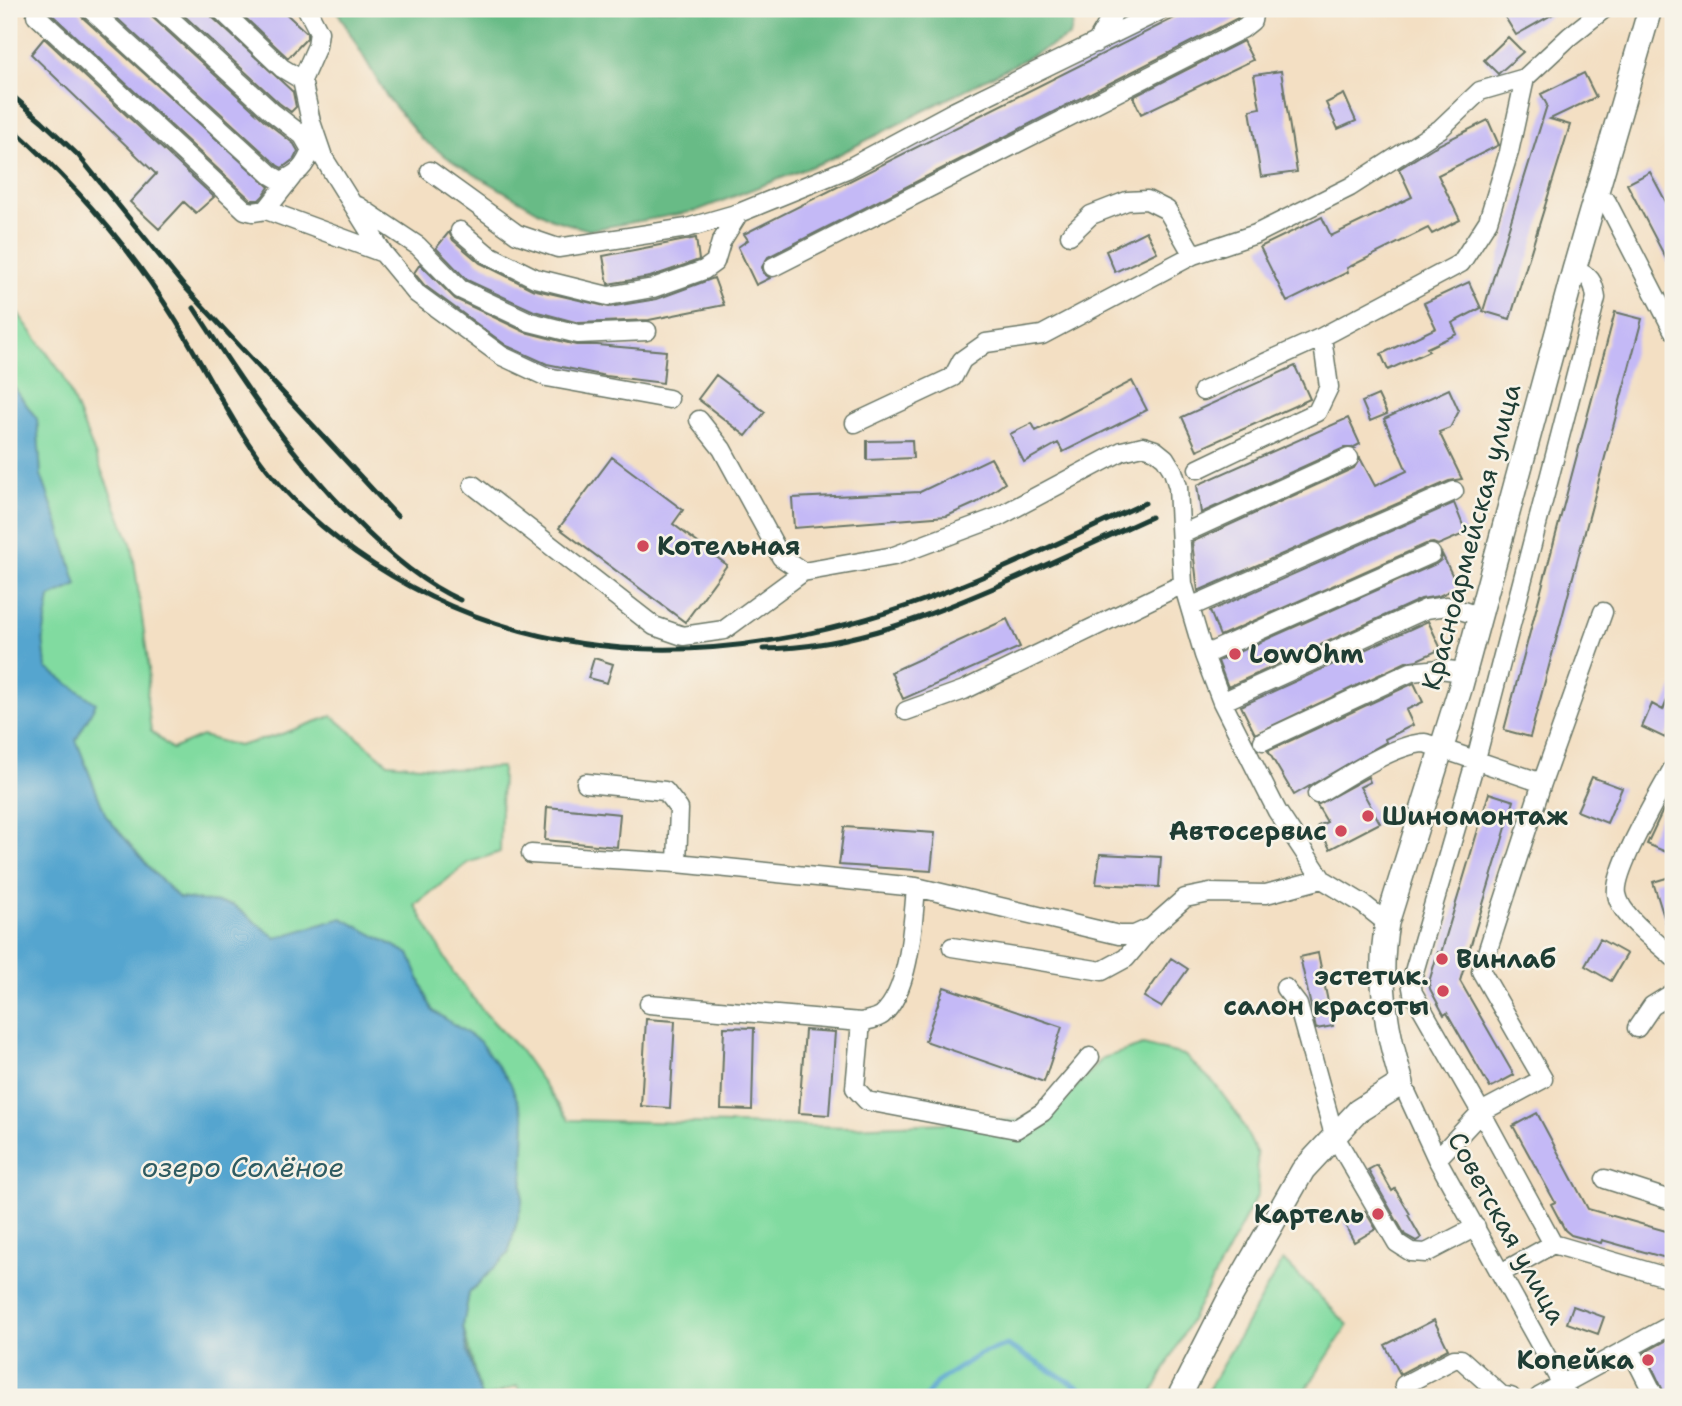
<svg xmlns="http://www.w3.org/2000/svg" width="1682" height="1406" font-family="'Shantell Sans',sans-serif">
<rect width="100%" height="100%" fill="#f7f3e8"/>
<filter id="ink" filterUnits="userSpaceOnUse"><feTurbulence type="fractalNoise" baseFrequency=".0143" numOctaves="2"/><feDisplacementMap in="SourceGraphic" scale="14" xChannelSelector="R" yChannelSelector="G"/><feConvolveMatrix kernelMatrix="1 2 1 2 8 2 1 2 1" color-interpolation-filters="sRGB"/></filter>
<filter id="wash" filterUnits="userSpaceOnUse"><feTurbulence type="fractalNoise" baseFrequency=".00686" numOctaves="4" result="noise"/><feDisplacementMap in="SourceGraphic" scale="28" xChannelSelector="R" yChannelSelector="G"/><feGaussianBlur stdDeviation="1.57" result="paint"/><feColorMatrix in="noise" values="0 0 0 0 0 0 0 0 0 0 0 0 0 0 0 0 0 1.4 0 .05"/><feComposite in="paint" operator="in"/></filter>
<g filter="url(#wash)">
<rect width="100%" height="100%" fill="#f3dfc3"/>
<!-- green -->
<path fill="#81dba0" stroke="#508c6a" stroke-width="2" d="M9,301L63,375L132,546L149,668L147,700L151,731L172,749L202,736L238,746L276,736L332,716L388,763L453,769L502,767L500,852L468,863L415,905L453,972L484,1012L520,1050L569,1120L850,1127L1046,1119L1103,1058L1143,1045L1184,1055L1214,1083L1239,1117L1257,1154L1258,1194L1150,1397H523L517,1386L488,1397H481L463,1326L469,1293L508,1254L522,1203L525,1119L479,1041L432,1010L409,954L342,919L276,939L233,905L179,898L152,871L106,816L76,740L95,703L46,668L43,637L50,597L77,585L58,523L41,475L37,419L9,381Z
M1283,1260L1348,1325L1301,1397H1204Z"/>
<!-- forest -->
<path fill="#68bb86" stroke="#447c5d" stroke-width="2" d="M336,9H1071L1073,23L1070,36L828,160L696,211L589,230L552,219L455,163L422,139L387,97Z"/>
<!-- water -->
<path fill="#54a5cf" stroke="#3a7182" stroke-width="2" d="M9,381L37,419L41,475L58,523L77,585L50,597L43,637L46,668L96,703L76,740L106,816L152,871L179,898L233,905L276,938L342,918L409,954L432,1010L479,1041L510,1082L525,1119L522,1203L508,1254L469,1293L463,1326L467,1350L481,1397H9Z"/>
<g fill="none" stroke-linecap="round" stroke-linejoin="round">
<!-- stream -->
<path stroke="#54a5cf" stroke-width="5" d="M926,1397L936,1383L980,1354L1007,1345L1095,1397"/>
</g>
<g id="blocks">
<!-- building -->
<path fill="#c4b9f6" d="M46,9H79L82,17L269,187L263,196L259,200H251Z
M107,9H149L152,17L264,120L294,144L298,151L294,159L282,168L278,166Z
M177,9H209L212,17L293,92L296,107L291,112L279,103Z
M236,9H281L307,33V38L288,58Z
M1192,9H1233L1238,18L768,257L762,267L763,273L770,278L756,285L738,247L748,240L744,234Z
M1500,9H1562L1516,35Z
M1508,37L1523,52L1498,74L1484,60Z
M44,38L214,197L196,213L184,202L159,229L130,202L156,174L31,54Z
M1243,41L1253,60L1141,114L1133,97Z
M1281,71L1297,172L1261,177L1250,110L1260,108L1254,75Z
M1584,73L1596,97L1550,119L1570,125L1510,319L1483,311L1547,105L1541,94Z
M1344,94L1356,121L1338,129L1326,103Z
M1488,120L1499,145L1438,175L1460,220L1432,234L1428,228L1347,268L1348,272L1287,302L1260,247L1322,217L1331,236L1412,197L1399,169L1434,147Z
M1650,172L1673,215V272L1627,184Z
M1146,231L1157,252L1115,272L1106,251Z
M449,232L453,240L480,263L532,289L609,307L657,299L714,278L724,305L649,320L579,323L534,311L467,280L436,248Z
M696,238L699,260L650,277L608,284L603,256Z
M420,264L455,299L525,332L576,345H597L666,351L663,383L606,376L547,364L507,346L424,285L414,273Z
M1469,282L1481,308L1452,323L1457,334L1427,348L1429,351L1388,370L1381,354L1436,328L1424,303Z
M1615,312L1642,319L1530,737L1504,730Z
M1295,366L1310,399L1197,450L1182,417Z
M716,375L765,412L746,436L698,399Z
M1132,381L1147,410L1063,452L1058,443L1024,462L1010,434L1032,423L1036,431Z
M1449,389L1459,411L1450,428L1439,432L1462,479L1449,481L1198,591L1192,542L1354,468L1360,458L1375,486L1407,471L1384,419Z
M1378,395L1387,414L1370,421L1362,402Z
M1348,418L1360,444L1354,447L1355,448H1344L1201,513L1197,485Z
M912,440L913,458L867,460V441Z
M612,457L683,510L673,524L727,565L685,622L559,528Z
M991,458L1005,483L976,503L947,516L794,528L792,498L920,492Z
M1454,503L1466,533L1438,545L1433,543L1426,544L1220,636L1210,611Z
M1442,554L1458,587L1439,596L1421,599L1228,687L1218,661L1436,564L1441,560Z
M1007,619L1020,647L903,699L891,672Z
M1428,621L1441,649L1417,660L1406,662L1255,734L1241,706Z
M594,658L613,664L607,683L588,678Z
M1414,683L1423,702L1406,710L1413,725L1385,739L1386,742L1294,795L1268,751Z
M1673,686V720L1665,738L1642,727L1652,704L1663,710Z
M1368,777L1370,782L1360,787L1380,823L1330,849L1318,826L1327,822L1317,805Z
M1592,777L1622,788L1607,823L1577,811Z
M1489,793L1514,801L1460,981L1514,1075L1490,1088L1447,1013L1444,1015L1430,989L1429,982L1438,952L1441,953Z
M547,807L620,814L617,847L545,840Z
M1663,810L1673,814V835L1666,852L1647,844Z
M844,827L935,833L931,871L839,865Z
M1100,854L1161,857L1159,887L1096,884Z
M1673,876V936H1670L1653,882Z
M1600,939L1627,954L1611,981L1585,966Z
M1318,953L1333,1026L1316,1029L1300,957Z
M1171,958L1188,969L1161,1007L1144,997Z
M944,987L1062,1027L1044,1082L925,1041Z
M646,1019L675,1021L670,1108L641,1106Z
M724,1027L754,1028L752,1110L721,1109Z
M805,1030L835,1032L829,1115L799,1113Z
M1537,1113L1588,1209L1673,1233V1260L1602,1240L1601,1243L1571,1235L1565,1230L1551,1204L1555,1202L1513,1126Z
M1377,1165L1392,1191L1395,1189L1410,1214L1408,1215L1421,1238L1416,1241L1405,1235L1368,1170Z
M1365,1211L1376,1229L1354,1242L1344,1223Z
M1573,1306L1604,1317L1598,1334L1567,1323Z
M1434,1320L1448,1349L1400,1374L1385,1345Z
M1667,1340L1673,1352V1397H1666L1645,1352Z"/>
</g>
</g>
<g filter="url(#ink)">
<use href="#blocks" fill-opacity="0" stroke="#697666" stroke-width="2"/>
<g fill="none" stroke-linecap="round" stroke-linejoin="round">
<!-- minor casing -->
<g stroke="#697666" stroke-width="21">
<path id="minor" d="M90,9L271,175L281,181C298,174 305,167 311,150L303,136L272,112L160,9
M220,9L282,68L302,80
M307,9L319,32L317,46L302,80L311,122L323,157L383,253L416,293L502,356L547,377L669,399
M36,15L245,210L253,212L266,210L383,253
M1096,43L1116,9
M430,171L517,234L558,248L687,228L739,213L847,169L955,111L1164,9
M1596,196L1607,202L1673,330
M358,206L418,246L460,289L530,322L578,334L647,331
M266,210L292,177
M460,231L487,254L535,278L608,296L653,288L704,270L715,262L721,242L739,213
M1070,235L1091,215L1127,201L1147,200L1167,210L1193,255
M773,267L1242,29L1252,21L1254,9
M1574,270C1590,275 1594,282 1596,298L1476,759L1411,982L1413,993L1481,1112L1553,1244L1673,1279
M1203,391L1322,337
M699,420L722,449L781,557L803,572L894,556L998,517L1122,451L1143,446L1155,450L1165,458L1173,471L1178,487L1183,584L1204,655L1222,702L1277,811L1322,879L1363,904L1387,923
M855,423L953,377L962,360L986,343L1042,335L1193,255L1256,234L1350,187L1440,129L1480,91L1525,78
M1198,469L1317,412L1329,387L1322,337L1461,263L1488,221L1509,152L1525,78L1570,36L1604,9
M473,485L654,626L683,636L724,630L803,572
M1182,534L1349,458
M1190,607L1454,491
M1204,655L1431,554
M1222,702L1426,609L1447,606L1479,616
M906,711L964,690L1183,584
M1263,741L1411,672L1439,669L1464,672
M1673,768C1660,792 1613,870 1617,894C1620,916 1657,942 1673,957
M586,783L665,791L679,809L677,863
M1317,794C1345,778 1393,744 1425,743L1542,783
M531,854L677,863L916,887L1119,935H1134L1152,927L1185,898L1210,893L1266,894L1322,879
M952,947L1102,971L1126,958L1150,929
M1285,988L1298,1005L1334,1135L1397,1243L1411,1252L1426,1253L1476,1227
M649,1004L861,1022C868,1020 877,1019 882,1015C910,991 913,922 916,887
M861,1022L855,1088L867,1101L1016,1129L1043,1112L1090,1057
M1637,1028L1652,1006L1673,993
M1402,1083L1437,1159L1569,1397
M1437,1159L1481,1112L1543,1079L1481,971L1542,783L1603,612
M1605,1179L1673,1201
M1501,1273L1553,1244
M1630,1348L1655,1397
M1404,1385L1454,1359H1461L1501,1395L1511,1397
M1539,1397L1673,1324"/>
</g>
<!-- major casing -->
<g stroke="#697666" stroke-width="26">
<path id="major" d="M1179,1397L1227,1303L1303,1170L1358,1111L1402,1083C1386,1030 1377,979 1387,923L1460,689L1574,270L1650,9"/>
</g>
<!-- minor -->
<use href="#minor" stroke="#fff" stroke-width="18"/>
<!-- major -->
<use href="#major" stroke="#fff" stroke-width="23"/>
<!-- rail -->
<path stroke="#1f3d34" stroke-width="5" d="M9,93L42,121L78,155L183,285L397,516
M9,125C73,182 130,247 176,321C206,370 232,424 267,469C311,525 368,566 431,597C584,671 750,659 907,606C988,578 1066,539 1145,503
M194,308C244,385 290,455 355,520C385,551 420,582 460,600
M763,649C854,648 937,613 1019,577C1063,557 1107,537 1151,517"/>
</g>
</g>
<!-- markers -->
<g fill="#d1495b" stroke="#f7f3e8" stroke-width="2.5">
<circle cx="643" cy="546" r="7"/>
<circle cx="1235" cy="654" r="7"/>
<circle cx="1368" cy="816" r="7"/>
<circle cx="1341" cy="831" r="7"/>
<circle cx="1442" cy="959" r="7"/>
<circle cx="1443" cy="991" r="7"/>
<circle cx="1378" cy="1214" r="7"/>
<circle cx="1648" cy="1360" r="7"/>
</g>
<g text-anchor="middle" stroke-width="5" stroke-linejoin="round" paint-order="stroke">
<!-- street labels -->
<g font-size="26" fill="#1f3d34" stroke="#f7f3e8">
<text transform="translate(1471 537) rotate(-75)" y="9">Красноармейская улица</text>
<text transform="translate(1507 1228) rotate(61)" y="9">Советская улица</text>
</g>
<!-- poi labels -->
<g font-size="26" font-weight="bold" fill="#1f3d34" stroke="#f7f3e8" text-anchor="start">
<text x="657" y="555">Котельная</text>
<text x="1249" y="663">LowOhm</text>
<text x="1382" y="825">Шиномонтаж</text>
<text x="1327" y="840" text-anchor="end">Автосервис</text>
<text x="1456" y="968">Винлаб</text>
<text x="1429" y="985" text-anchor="end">эстетик.<tspan x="1429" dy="30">салон красоты</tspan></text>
<text x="1364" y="1223" text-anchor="end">Картель</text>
<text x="1634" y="1369" text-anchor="end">Копейка</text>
</g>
<!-- water labels -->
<g font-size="28" font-style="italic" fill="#2f5c62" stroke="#f7f3e8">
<text x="243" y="1177">озеро Солёное</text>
</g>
</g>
<!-- margin -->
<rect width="1682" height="1406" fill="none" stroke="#f7f3e8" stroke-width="35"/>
</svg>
